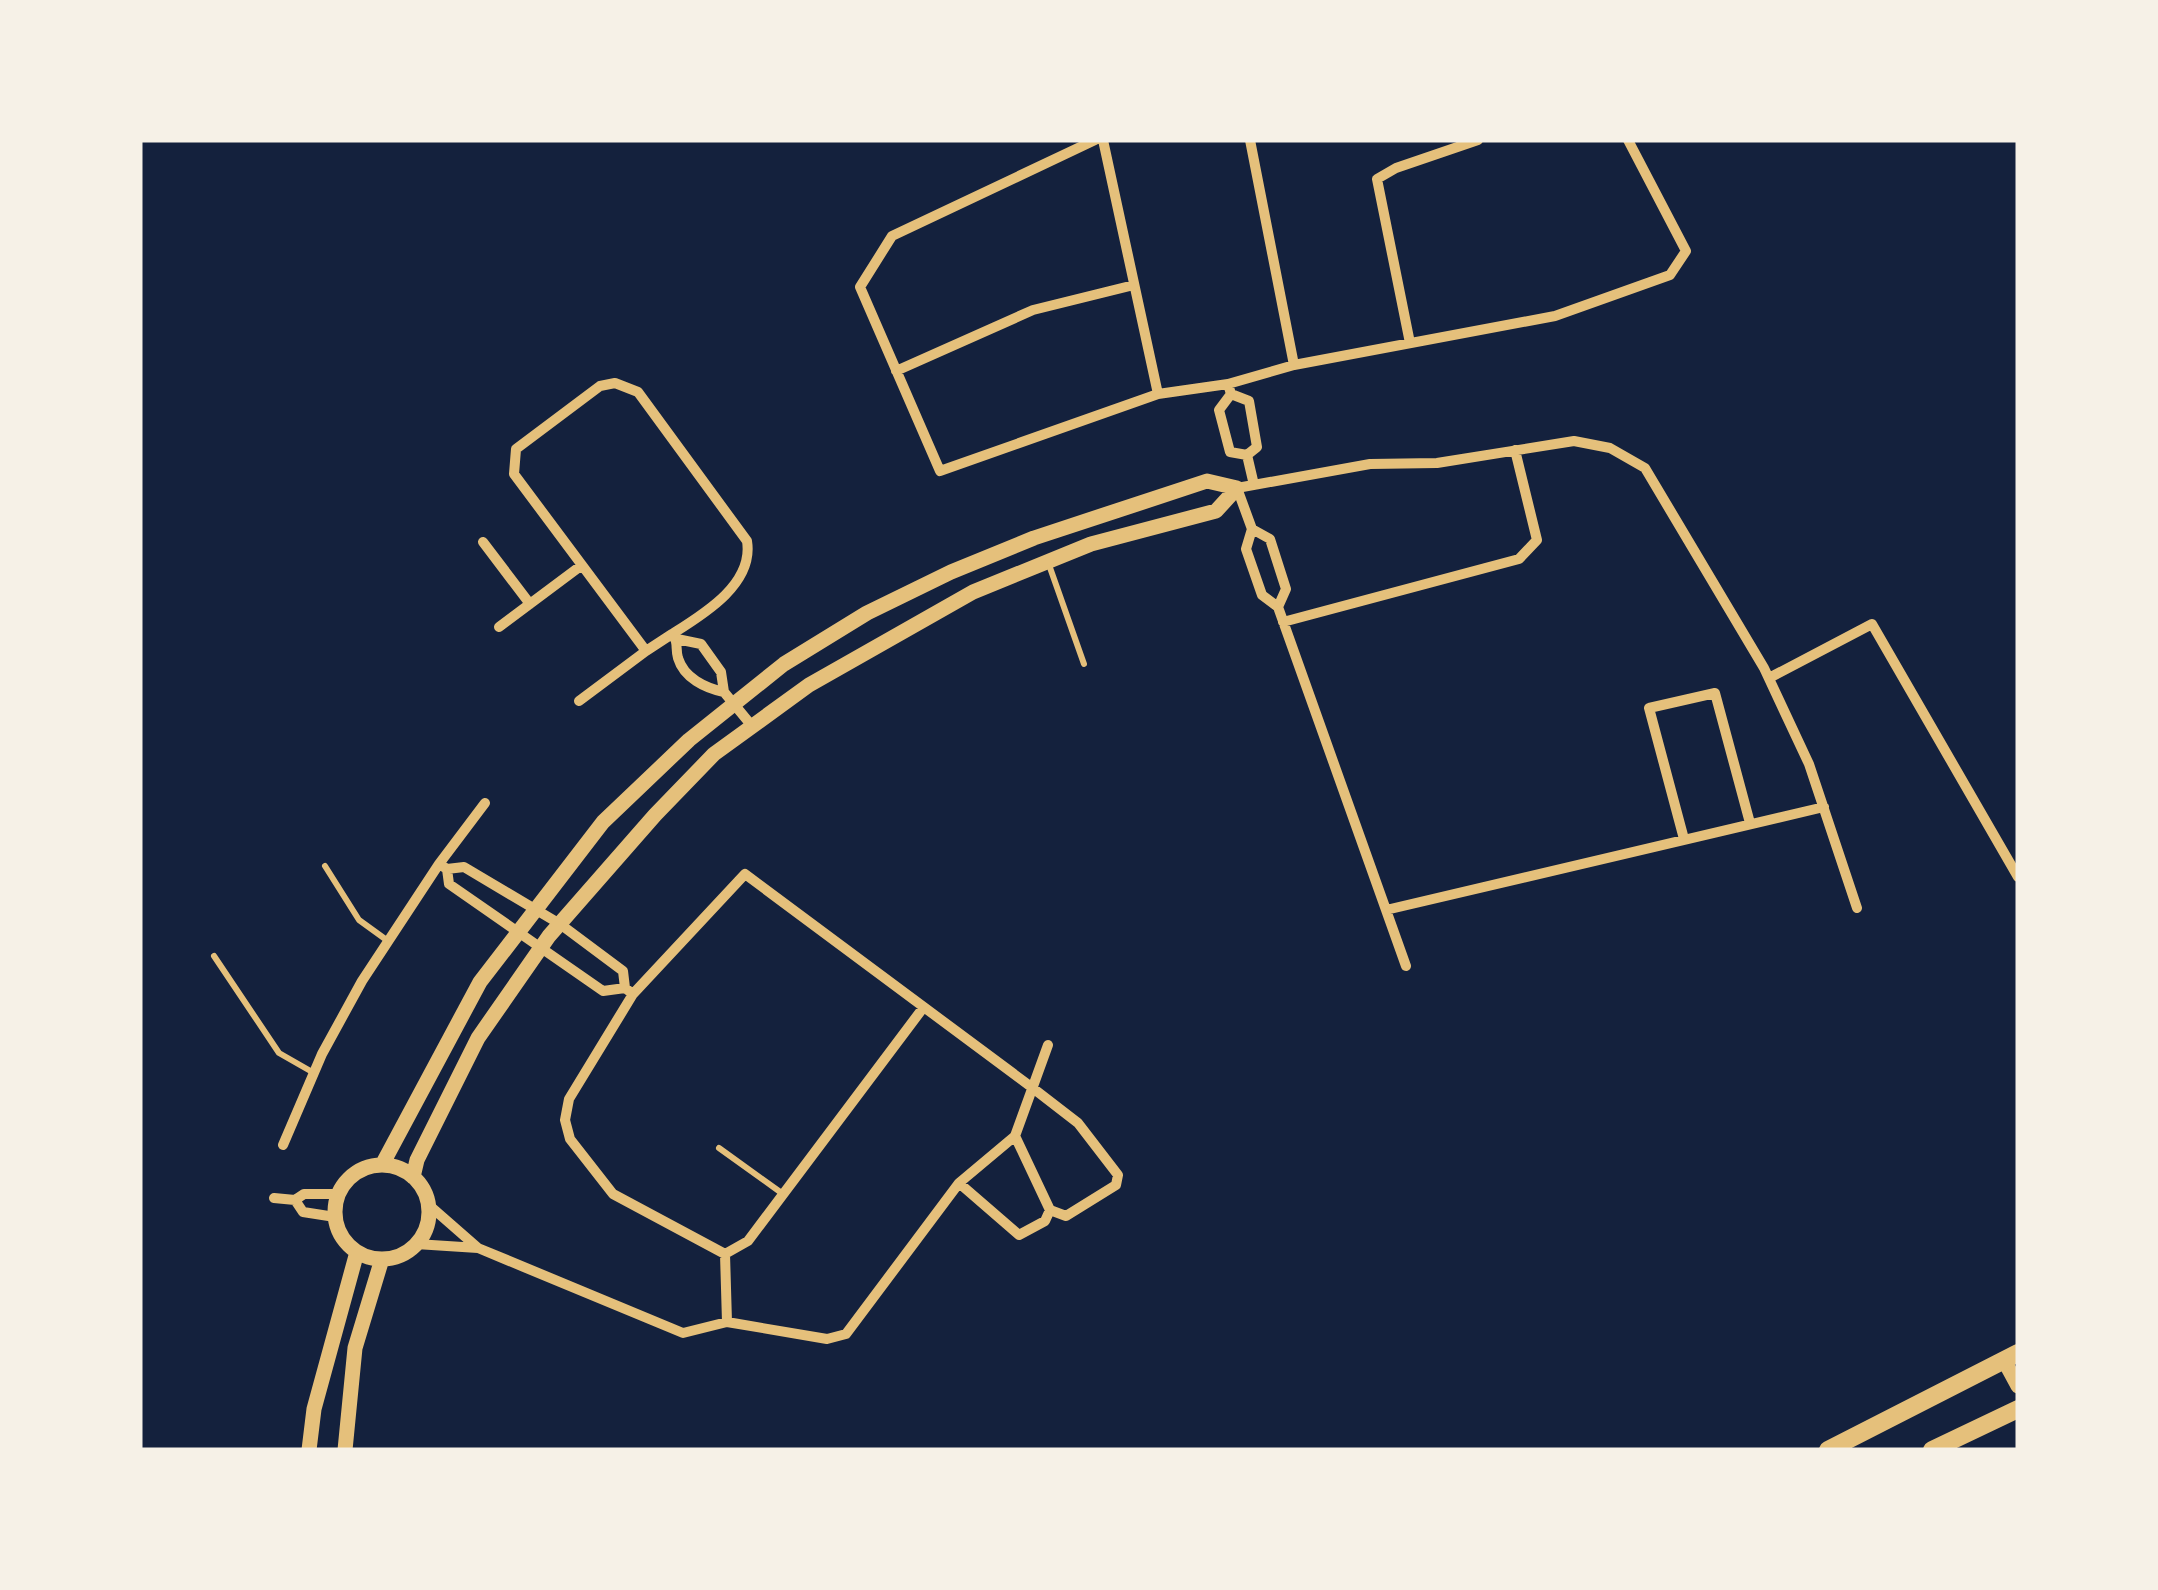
<svg xmlns="http://www.w3.org/2000/svg" width="2158" height="1590" font-family="'Asap Condensed',sans-serif">
<rect width="100%" height="100%" fill="#14213d"/>
<g fill="none" stroke-linecap="round" stroke-linejoin="round">
<!-- service -->
<path stroke="#e5c07b" stroke-width="6" d="M1048,562L1084,664
M325,866L359,920L388,941
M214,956L279,1053L314,1073
M719,1148L783,1194"/>
<!-- minor -->
<path stroke="#e5c07b" stroke-width="10" d="M1095,140L892,236L860,287L940,471L1158,394
M1103,140L1158,394L1228,384
M1250,140L1294,365
M1410,343L1377,179L1396,168L1478,140
M896,371L1033,310L1134,285
M1231,394L1249,401L1257,447L1247,455
M1247,455L1230,452L1219,410L1231,394L1228,384L1294,365L1555,316L1670,275L1686,251L1628,140
M1247,455L1254,485
M1252,529L1270,539L1286,589L1278,607
M483,542L530,604
M1283,622L1519,559L1537,540L1515,450
M499,627L582,565
M672,634L646,651L514,474L516,449L600,386L615,383L638,392L747,541C754,584 704,614 672,634C679,643 675,647 678,658C684,678 705,688 724,692
M677,639L701,644L721,672L724,692L752,726
M1769,678L1872,624L2018,877
M579,701L646,651
M485,803L439,864L447,869L449,884L603,991L625,988L633,994L745,874L1034,1089L1078,1123L1118,1175L1116,1185L1066,1216L1050,1210L1015,1136L1048,1045
M1684,839L1649,708L1715,693L1750,823
M447,869L464,867L560,924L623,971L625,988
M1386,910L1824,807
M1406,966L1278,607L1262,595L1246,549L1252,529L1237,488L1370,464L1437,463L1574,441L1610,448L1645,468L1764,668L1809,764L1857,908
M633,994L569,1099L565,1120L570,1139L613,1194L725,1254L748,1241L923,1008
M283,1145L322,1054L362,981L439,864
M959,1183L1015,1136
M274,1198L295,1200
M335,1217L303,1212L295,1200L304,1194H339
M416,1244L478,1248L430,1206
M478,1248L683,1333L727,1322L827,1339L846,1334L959,1183L1019,1235L1045,1221L1050,1210
M725,1254L727,1322"/>
<!-- tertiary -->
<path stroke="#e5c07b" stroke-width="15" d="M382,1165L480,982L603,822L689,740L784,664L867,613L951,572L1034,538L1207,481L1237,488L1216,511L1091,544L973,592L809,685L714,754L655,815L549,936L478,1038L417,1160L413,1177
M335 1212a47 47 0 1 1 94 0a47 47 0 1 1-94 0Z
M2005,1362L2018,1386
M309,1450L314,1409L357,1252
M345,1450L355,1348L382,1259"/>
<!-- secondary -->
<path stroke="#e5c07b" stroke-width="18" d="M1828,1450L2018,1353
M1932,1450L2018,1409"/>
</g>
<!-- border -->
<rect width="2158" height="1590" fill="none" stroke="#f6f1e7" stroke-width="285"/>
</svg>
